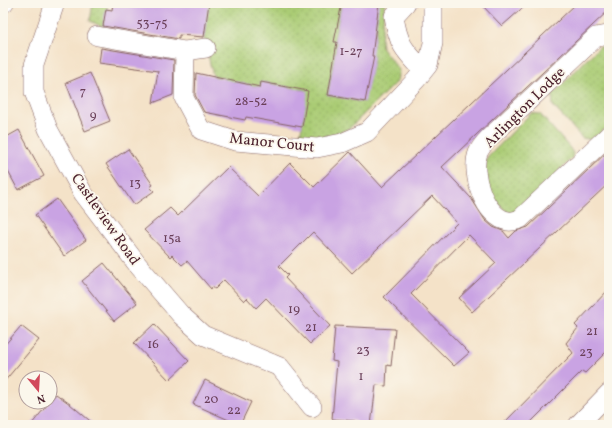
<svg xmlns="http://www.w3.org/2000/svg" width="612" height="428" font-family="Vollkorn,serif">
<defs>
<pattern id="grass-dots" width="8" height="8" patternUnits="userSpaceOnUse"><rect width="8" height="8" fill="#aacc75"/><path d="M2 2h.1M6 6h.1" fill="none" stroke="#94af65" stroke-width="1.8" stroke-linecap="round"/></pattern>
</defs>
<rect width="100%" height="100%" fill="#fbf7ec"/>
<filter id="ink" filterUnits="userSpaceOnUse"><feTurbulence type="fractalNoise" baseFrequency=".025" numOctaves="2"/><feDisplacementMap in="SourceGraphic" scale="8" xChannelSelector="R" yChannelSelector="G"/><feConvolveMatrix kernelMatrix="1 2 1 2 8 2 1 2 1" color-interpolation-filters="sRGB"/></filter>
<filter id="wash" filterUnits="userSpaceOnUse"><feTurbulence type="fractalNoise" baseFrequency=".012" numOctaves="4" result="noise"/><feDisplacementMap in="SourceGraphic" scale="16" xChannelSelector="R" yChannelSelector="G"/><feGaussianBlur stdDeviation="0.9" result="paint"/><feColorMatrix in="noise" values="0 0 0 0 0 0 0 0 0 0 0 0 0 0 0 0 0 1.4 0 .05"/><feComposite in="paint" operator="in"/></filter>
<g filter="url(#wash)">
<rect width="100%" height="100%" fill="#f4e2c8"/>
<!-- grass -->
<path fill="url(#grass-dots)" stroke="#7a7650" d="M93,3H108L103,27L90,21Z
M205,3H342L334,41L337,42L328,95L342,98L351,94L350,100L364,102L374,56L366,55L373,46L377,26L372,25L379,3H385L381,40L382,48L399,70L397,81L350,128L327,137H300L304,113L303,104L305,90L286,87L278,90V85L261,82L260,87L225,80V78L213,76L204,39L206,26L200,24Z
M609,45V125L593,140L582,138L553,106L552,95L599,47Z
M531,113L540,114L569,147L573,153L572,158L517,214L508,213L486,192L484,167L488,157Z"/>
<g id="blocks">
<!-- building -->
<path fill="#c9a3e3" d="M113,3H209L204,37L179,35V39L103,26L106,9L112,10Z
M342,3H379L372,56H374L365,102L328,95L337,42H334Z
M480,3H528L502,26Z
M577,3H609V10L442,167L471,198L485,220L493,227L503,231L509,238L516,231L528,227L609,150V183L472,312L459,298L496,263L469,235L411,294L469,353L454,366L384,297L457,223L432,196L352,273L313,232L279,266L288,275L285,278L330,326L310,344L266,298L256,308L247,298L244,301L224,280L215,289L212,287L211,289L187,261L182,265L172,255L170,257L144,230L170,208L178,216L228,167L258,196L290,163L314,187L350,152L382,187Z
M101,48L174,60L173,95L153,103L158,71L99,63Z
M90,73L110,121L85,131L66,83Z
M196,73L260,87L261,82L308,91L302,127L246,117L245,120L204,112L195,95Z
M19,130L44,176L18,190L3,162V139Z
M128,149L153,185L150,187L154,191L134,205L106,164Z
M57,199L86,240L64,256L35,215Z
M104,263L137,303L114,321L82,281Z
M609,289V349L585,373L582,371L528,425H502L573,353L566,343L578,328L575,325Z
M154,324L189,361L169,380L134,343Z
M21,326L39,340L3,383V347Z
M335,326L395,329L391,366L387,365L386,386L376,385L371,425H355V421L332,419L337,362L332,361Z
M205,380L251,402L240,425L193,404Z
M56,394L70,404L95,425H31Z"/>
</g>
</g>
<g filter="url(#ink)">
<use href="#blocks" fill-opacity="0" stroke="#866362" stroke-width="1"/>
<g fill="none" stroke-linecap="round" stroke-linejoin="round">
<!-- minor casing -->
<g stroke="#866362" stroke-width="20">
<path id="minor" d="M3,3H4
M55,3L34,65V92L48,129L83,193L137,264L181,315L203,335L280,367L312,407
M406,3L394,16C398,44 404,50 423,70
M609,35L596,37L489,138C485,142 480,148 478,153C470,173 485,218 508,221C511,222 517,220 520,219L609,135
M97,36L185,51L206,48
M185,51L184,98L201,130L235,141L317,148L342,143L367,132L416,80L428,65L433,43V3
M578,425L609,393"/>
</g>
<!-- minor -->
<use href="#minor" stroke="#fff" stroke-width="19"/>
</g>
</g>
<g text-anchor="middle" stroke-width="3.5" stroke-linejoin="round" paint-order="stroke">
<!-- number labels -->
<g font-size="13" fill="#6a4059">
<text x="152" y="27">53-75</text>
<text x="351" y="55">1-27</text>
<text x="83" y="95">7</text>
<text x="251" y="105">28-52</text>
<text x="93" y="119">9</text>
<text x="135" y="187">13</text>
<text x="172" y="242">15a</text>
<text x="294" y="313">19</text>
<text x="311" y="331">21</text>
<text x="592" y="335">21</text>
<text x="153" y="348">16</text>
<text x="363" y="354">23</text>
<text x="586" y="356">23</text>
<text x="361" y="380">1</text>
<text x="211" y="403">20</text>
<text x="234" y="414">22</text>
</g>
<!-- street labels -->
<g font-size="15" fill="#4a1f2b" stroke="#fbf7ec">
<text transform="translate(524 107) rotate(-45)" y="5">Arlington Lodge</text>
<text transform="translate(272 142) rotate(6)" y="5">Manor Court</text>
<text transform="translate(106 219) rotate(55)" y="5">Castleview Road</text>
</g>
</g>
<!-- margin -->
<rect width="612" height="428" fill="none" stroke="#fbf7ec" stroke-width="16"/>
<!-- north arrow -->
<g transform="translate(38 390) rotate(162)"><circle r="19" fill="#fbf7ec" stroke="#b4a19f"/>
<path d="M0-3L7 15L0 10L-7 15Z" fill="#d1495b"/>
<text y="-6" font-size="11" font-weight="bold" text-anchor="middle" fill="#4a1f2b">N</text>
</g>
</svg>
